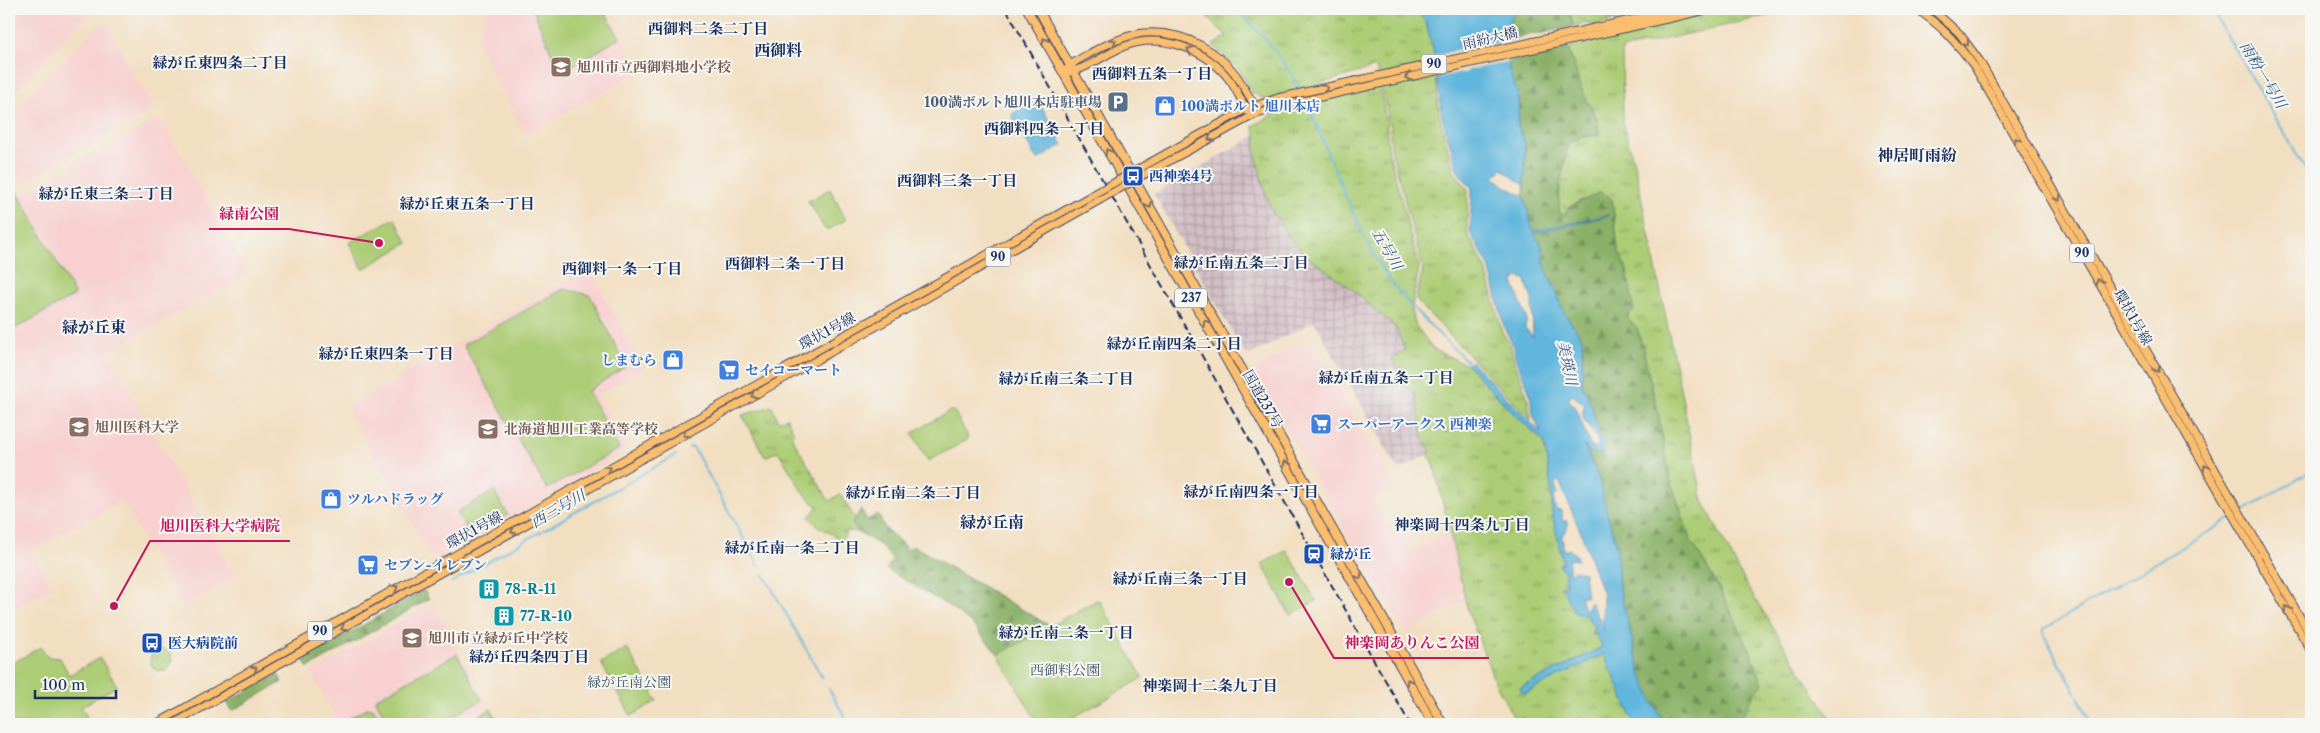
<svg xmlns="http://www.w3.org/2000/svg" width="2320" height="733" font-family="'Libre Caslon Text','Noto Serif JP',serif">
<defs>
<pattern id="industrial-grid" width="8" height="8" patternUnits="userSpaceOnUse" patternTransform="scale(1.25)"><rect width="8" height="8" fill="#d2bec5"/><path d="M0 4h8M4 0v8" fill="none" stroke="#aa9ba3"/></pattern>
<pattern id="grass-tufts" width="24" height="20" patternUnits="userSpaceOnUse" patternTransform="scale(1.25)"><rect width="24" height="20" fill="#accc74"/><path d="M3 7l-1-3M5 7V3M7 7l1-3M15 17l-1-3M17 17v-4M19 17l1-3" fill="none" stroke="#8ba662"/></pattern>
<pattern id="forest-firs" width="22" height="20" patternUnits="userSpaceOnUse" patternTransform="scale(1.25)"><rect width="22" height="20" fill="#89b066"/><path d="M5 1l3.5 6h-7zM16 11l3.5 6h-7z" fill="#6f9057"/></pattern>
</defs>
<rect width="100%" height="100%" fill="#f6f6f2"/>
<filter id="ink" filterUnits="userSpaceOnUse"><feTurbulence type="fractalNoise" baseFrequency=".02" numOctaves="2"/><feDisplacementMap in="SourceGraphic" scale="10" xChannelSelector="R" yChannelSelector="G"/><feConvolveMatrix kernelMatrix="1 2 1 2 8 2 1 2 1" color-interpolation-filters="sRGB"/></filter>
<filter id="wash" filterUnits="userSpaceOnUse"><feTurbulence type="fractalNoise" baseFrequency=".0096" numOctaves="4" result="noise"/><feDisplacementMap in="SourceGraphic" scale="20" xChannelSelector="R" yChannelSelector="G"/><feGaussianBlur stdDeviation="1.12" result="paint"/><feColorMatrix in="noise" values="0 0 0 0 0 0 0 0 0 0 0 0 0 0 0 0 0 1.4 0 .05"/><feComposite in="paint" operator="in"/></filter>
<g filter="url(#wash)">
<rect width="100%" height="100%" fill="#f2dec0"/>
<!-- built -->
<path fill="#f7d0cf" d="M9,9H92L9,97Z
M486,9H605L624,41L635,74L526,135L477,44Z
M101,23L106,24L153,110L26,182L21,180L9,156V115Z
M157,119L161,120L248,274L107,353L235,577L183,607L122,501L31,550L52,587L9,611V177L19,196Z
M586,270L590,271L644,369L597,395L628,450L439,558L431,557L347,408L348,406Z
M1303,343L1312,345L1394,487L1373,499L1395,538L1402,535L1411,552L1448,532L1465,599L1410,631L1402,628L1255,376L1257,368Z
M433,603L488,704L452,724H340L311,673Z"/>
<!-- industrial -->
<path fill="url(#industrial-grid)" d="M1256,135L1255,149L1261,178L1271,209L1293,242L1308,257L1352,289L1396,328L1406,350L1393,359L1415,393L1423,437L1431,452L1404,468H1397L1314,321L1250,355L1244,353L1154,194Z"/>
<!-- grass -->
<path fill="url(#grass-tufts)" stroke="#647e69" d="M1199,9H1416L1426,23L1434,53L1439,115L1454,172L1468,189L1467,233L1486,269L1502,332L1511,346L1513,358L1527,396L1531,420L1416,300L1423,268L1393,156L1390,138L1391,127L1376,67L1266,100L1253,93L1237,68L1213,45L1227,36Z
M1569,9H1638L1639,15L1590,26L1589,23L1573,26Z
M1728,9H1797L1622,49L1623,123L1636,171L1703,501L1747,586L1834,724H1738L1753,696L1718,586L1690,539L1670,478L1656,403L1637,328L1628,320L1627,271L1618,250L1612,200H1581L1568,208L1565,216L1558,213L1560,184L1569,143L1582,136L1589,137L1597,119L1583,93L1568,48L1594,42L1593,38Z
M1379,88L1387,123V139L1390,157L1419,267L1411,312L1416,326L1434,350L1468,365L1511,411L1544,442L1551,488L1552,513L1563,563L1560,564L1561,568L1565,569L1566,586H1562L1574,611L1587,616L1594,627L1592,635L1596,633L1602,647L1520,688L1524,694L1604,653L1635,724H1517L1494,680L1468,611L1433,461L1427,454L1431,452L1423,437L1415,393L1409,389L1392,359L1405,350L1396,328L1352,289L1308,257L1293,242L1271,209L1261,178L1255,149L1256,135L1252,126L1285,109Z
M772,406L778,421L787,418L794,433L791,436L829,501L840,494L855,518L852,523L858,532L847,531L842,540L818,526L809,517L817,507L802,491L778,451L765,457L742,415Z
M150 660a11 11 0 1 1 22 0a11 11 0 1 1-22 0Z"/>
<!-- forest -->
<path fill="url(#forest-firs)" stroke="#527062" d="M1515,9H1569L1573,26L1534,35L1532,33L1507,41L1506,30Z
M1568,48L1583,93L1597,119L1599,135L1582,137L1569,143L1560,184L1559,212L1565,216L1568,208L1600,192L1612,199L1618,250L1627,271L1634,310L1627,315L1628,320L1637,328L1643,347L1650,383L1656,403L1670,478L1690,539L1718,586L1751,652L1763,684L1753,696L1738,724H1666L1654,705L1640,671L1619,588L1616,542L1607,514L1599,479L1581,440L1590,453L1605,445L1599,436L1592,406L1582,385L1583,340L1563,311L1557,293L1545,267L1541,244L1533,233L1527,211L1524,196L1525,143L1518,126L1519,98L1509,70L1508,61L1531,58Z
M861,509L867,520L878,514L885,528L908,549L914,546L1050,626L998,655L973,625L947,605L886,569L893,560L880,545L858,532L852,523Z
M424,590L429,599L308,668L303,660Z
M278,674L282,682L232,711L227,702Z"/>
<!-- park -->
<path fill="#accc74" stroke="#647e69" d="M533,9H603L620,38L560,73Z
M9,177L75,295L9,332Z
M830,189L845,218V220L828,230L825,229L808,201Z
M394,218L408,243L363,269L349,243Z
M564,289L590,295L626,366L588,391L619,449L547,489L463,345Z
M950,411H954L968,437L967,440L928,461L912,433Z
M494,491L508,515L471,537L457,512Z
M1287,550L1316,601L1290,615L1262,564Z
M1097,600L1100,601L1143,678L1062,724H1038L998,655Z
M41,647L47,657L60,658L69,675L100,658L117,686L81,707L91,724H9V665Z
M627,648L657,701L631,716L601,663Z
M457,654L482,700L439,724H389L375,699Z
M367,708H373L382,724H342L341,723Z
M491,709L500,724H464Z"/>
<!-- water -->
<path fill="#60b6dc" stroke="#3e729d" fill-rule="evenodd" d="M1416,9H1515L1506,30L1509,70L1519,98L1518,126L1525,143L1524,185L1502,169L1494,177L1506,187L1524,196L1533,231L1609,215V216L1534,233L1541,244L1545,267L1557,293L1563,311L1583,340L1582,385L1592,406L1599,436L1605,445L1599,454L1590,453L1583,444L1599,479L1607,514L1616,542L1619,588L1640,671L1654,705L1666,724H1635L1604,654L1523,694L1520,688L1602,647L1596,634L1592,635L1594,627L1587,616L1574,611L1561,586L1566,585L1565,570L1561,568L1559,564L1563,563L1552,513L1551,488L1544,442L1511,411L1468,365L1471,361L1541,433L1533,415L1530,394L1515,356L1514,346L1505,330L1489,266L1470,233L1472,188L1458,172L1442,117L1434,53L1426,23ZM1517,277L1525,279L1532,299L1533,337L1525,328L1527,319L1513,282ZM1573,395L1585,405C1575,423 1601,431 1598,448H1591L1577,410L1568,399ZM1559,481L1581,533L1603,594V633L1600,620L1590,602L1584,611L1580,596L1587,597L1584,573L1574,570L1570,575L1568,559L1577,560L1576,555L1569,549L1564,551L1562,536L1568,526V521H1562V511L1556,510L1553,497L1557,495L1555,482Z
M1038,100L1063,145L1037,160L1012,117L1013,113Z"/>
<!-- pier -->
<path fill="#f2dec0" d="M1509,40L1511,61L1468,70L1467,72L1460,74L1458,73L1435,78L1432,57L1460,49L1462,51Z"/>
<g fill="none" stroke-linecap="round" stroke-linejoin="round">
<!-- stream -->
<path stroke="#60b6dc" stroke-width="2" d="M1235,9C1261,32 1284,58 1300,90
M2211,9L2311,178
M1307,103C1332,160 1352,221 1385,273C1408,307 1442,336 1471,365
M689,448L693,447L759,566
M2242,512L2311,471
M764,575L822,677
M452,582L676,455
M829,689L849,724
M2076,693L2044,635V629L2232,518
M2078,697L2092,724"/>
</g>
</g>
<g filter="url(#ink)">
<g fill="none" stroke-linecap="round" stroke-linejoin="round">
<!-- major casing -->
<g stroke="#3b496d" stroke-width="9">
<path id="major" d="M1916,9C1940,24 1957,43 1974,66L2311,651
M1932,9L1959,33L1979,60L2311,636
M1069,72C1088,69 1106,53 1125,46C1161,32 1209,50 1231,82C1237,91 1242,102 1248,112
M1064,73C1071,62 1082,58 1094,51C1109,43 1127,35 1144,33C1184,30 1224,52 1243,86C1247,93 1254,102 1255,110
M1142,167L1246,109L1278,98L1680,9
M1145,174L1254,115L1281,106L1711,9
M156,724L1094,194
M173,724L1098,201"/>
</g>
<!-- highway casing -->
<g stroke="#3b496d" stroke-width="10">
<path id="highway" d="M1027,9L1433,724
M1038,9L1443,724"/>
</g>
<!-- major -->
<use href="#major" stroke="#fbbd6e" stroke-width="7"/>
<!-- highway -->
<use href="#highway" stroke="#fbbd6e" stroke-width="8"/>
<!-- rail -->
<path stroke="#1b2f5e" stroke-width="2" stroke-dasharray="8 4" stroke-linecap="butt" d="M1006,9L1410,724"/>
<!-- major-bridge casing -->
<g stroke="#3b496d" stroke-width="9" stroke-linecap="butt">
<path id="major-bridge" d="M1094,194L1142,167
M1098,201L1145,174"/>
</g>
<!-- major-bridge -->
<use href="#major-bridge" stroke="#fbbd6e" stroke-width="7"/>
</g>
<!-- one-way arrows -->
<defs><path id="oneway-chevron" d="M-2-3.5L2.5 0L-2 3.5" fill="none" stroke-width="1.6" stroke-linecap="round" stroke-linejoin="round" transform="scale(1.25)"/></defs>
<g stroke="#806f65">
<use href="#oneway-chevron" transform="translate(1045 41) rotate(-119)"/>
<use href="#oneway-chevron" transform="translate(1113 42) rotate(-23)"/>
<use href="#oneway-chevron" transform="translate(1966 43) rotate(53)"/>
<use href="#oneway-chevron" transform="translate(1190 50) rotate(-156)"/>
<use href="#oneway-chevron" transform="translate(1408 77) rotate(167)"/>
<use href="#oneway-chevron" transform="translate(1325 88) rotate(-13)"/>
<use href="#oneway-chevron" transform="translate(1211 138) rotate(152)"/>
<use href="#oneway-chevron" transform="translate(2017 141) rotate(-120)"/>
<use href="#oneway-chevron" transform="translate(1108 152) rotate(-120)"/>
<use href="#oneway-chevron" transform="translate(2058 198) rotate(60)"/>
<use href="#oneway-chevron" transform="translate(1149 205) rotate(60)"/>
<use href="#oneway-chevron" transform="translate(2099 282) rotate(-120)"/>
<use href="#oneway-chevron" transform="translate(1206 323) rotate(-120)"/>
<use href="#oneway-chevron" transform="translate(2157 369) rotate(60)"/>
<use href="#oneway-chevron" transform="translate(754 395) rotate(150)"/>
<use href="#oneway-chevron" transform="translate(686 434) rotate(150)"/>
<use href="#oneway-chevron" transform="translate(1286 464) rotate(-120)"/>
<use href="#oneway-chevron" transform="translate(2206 468) rotate(-120)"/>
<use href="#oneway-chevron" transform="translate(608 469) rotate(-30)"/>
<use href="#oneway-chevron" transform="translate(514 531) rotate(151)"/>
<use href="#oneway-chevron" transform="translate(1359 576) rotate(61)"/>
<use href="#oneway-chevron" transform="translate(395 588) rotate(-30)"/>
<use href="#oneway-chevron" transform="translate(2287 609) rotate(-120)"/>
<use href="#oneway-chevron" transform="translate(344 628) rotate(150)"/>
<use href="#oneway-chevron" transform="translate(254 669) rotate(-30)"/>
<use href="#oneway-chevron" transform="translate(1409 682) rotate(-119)"/>
</g>
</g>
<!-- icons -->
<defs>
<g id="school-square" transform="scale(1.125)"><rect x="-9" y="-9" width="18" height="18" rx="4" fill="#8d6e63" stroke="#f6f6f2"/><path d="M0-5L7-2L0 1L-7-2ZM-4 1L0 2.5L4 1V4Q0 6-4 4Z" fill="#fff"/></g>
<g id="parking-square" transform="scale(1.125)"><rect x="-9" y="-9" width="18" height="18" rx="4" fill="#5c6f8a" stroke="#f6f6f2"/><path d="M-3.5-5.5H1a3.5 3.5 0 0 1 0 7H-1V5.5H-3.5ZM-1-3.4V-.6H.8a1.4 1.4 0 0 0 0-2.8Z" fill="#fff"/></g>
<g id="shop-square" transform="scale(1.125)"><rect x="-9" y="-9" width="18" height="18" rx="4" fill="#3f7fe0" stroke="#f6f6f2"/><path d="M-5-2.5h2.3a2.7 3.5 0 0 1 5.4 0H5L5.5 6h-11ZM-1.5-2.5h3a1.5 2.3 0 0 0-3 0Z" fill="#fff"/></g>
<g id="bus-square" transform="scale(1.125)"><rect x="-9" y="-9" width="18" height="18" rx="4" fill="#1a4fb4" stroke="#f6f6f2"/><path d="M-5-6H5V4H4V6H2V4H-2V6H-4V4H-5ZM-3.5-4V0h7V-4ZM-3.5 1.2v1.5H-2V1.2ZM2 1.2v1.5H3.5V1.2Z" fill="#fff"/></g>
<g id="supermarket-square" transform="scale(1.125)"><rect x="-9" y="-9" width="18" height="18" rx="4" fill="#3f7fe0" stroke="#f6f6f2"/><path d="M-6-5.5h2.5l.6 2H6L4.5 2H-2.5L-4.4-4H-6ZM-1.5 3.2a1.3 1.3 0 1 0 .1 0ZM3 3.2a1.3 1.3 0 1 0 .1 0Z" fill="#fff"/></g>
<g id="university-square" transform="scale(1.125)"><rect x="-9" y="-9" width="18" height="18" rx="4" fill="#8d6e63" stroke="#f6f6f2"/><path d="M0-5L7-2L0 1L-7-2ZM-4 1L0 2.5L4 1V4Q0 6-4 4Z" fill="#fff"/></g>
<g id="station-square" transform="scale(1.125)"><rect x="-9" y="-9" width="18" height="18" rx="4" fill="#1a4fb4" stroke="#f6f6f2"/><path d="M-3-6H3Q5-6 5-4V2Q5 4 3 4L4.5 6H3L1.5 4h-3L-3 6H-4.5L-3 4Q-5 4-5 2V-4Q-5-6-3-6ZM-3.5-4v3h7v-3ZM-3.5 1v1.5H-2V1ZM2 1v1.5H3.5V1Z" fill="#fff"/></g>
<g id="building-square" transform="scale(1.125)"><rect x="-9" y="-9" width="18" height="18" rx="4" fill="#0f9aa8" stroke="#f6f6f2"/><path d="M-4-6H4V6H1V3H-1V6H-4ZM-2.5-4.3h1.7v1.8h-1.7ZM.8-4.3h1.7v1.8H.8ZM-2.5-1h1.7V.8h-1.7ZM.8-1h1.7V.8H.8Z" fill="#fff"/></g>
</defs>
<g fill-rule="evenodd">
<use href="#school-square" x="561" y="67"/>
<use href="#parking-square" x="1118" y="102"/>
<use href="#shop-square" x="1165" y="106"/>
<use href="#bus-square" x="1133" y="176"/>
<use href="#shop-square" x="673" y="360"/>
<use href="#supermarket-square" x="729" y="370"/>
<use href="#supermarket-square" x="1321" y="424"/>
<use href="#university-square" x="79" y="427"/>
<use href="#school-square" x="488" y="429"/>
<use href="#shop-square" x="331" y="499"/>
<use href="#station-square" x="1314" y="554"/>
<use href="#supermarket-square" x="368" y="565"/>
<use href="#building-square" x="489" y="589"/>
<use href="#building-square" x="504" y="616"/>
<use href="#school-square" x="412" y="638"/>
<use href="#bus-square" x="152" y="643"/>
</g>
<g text-anchor="middle" stroke-width="4" stroke-linejoin="round" paint-order="stroke">
<!-- shield labels -->
<g fill="#f6f6f2" stroke="#5d6b8a" stroke-width="1">
<rect x="1421.5" y="54.5" width="25" height="19" rx="4"/>
<rect x="2069.5" y="243.5" width="25" height="19" rx="4"/>
<rect x="985.5" y="247.5" width="25" height="19" rx="4"/>
<rect x="1175" y="288.5" width="32" height="19" rx="4"/>
<rect x="307.5" y="621.5" width="25" height="19" rx="4"/>
</g>
<g font-size="12" font-weight="bold" fill="#1b2f5e">
<text x="1434" y="68">90</text>
<text x="2082" y="257">90</text>
<text x="998" y="261">90</text>
<text x="1191" y="302">237</text>
<text x="320" y="635">90</text>
</g>
<!-- street labels -->
<g font-size="14" fill="#1b2f5e" stroke="#f6f6f2">
<text transform="translate(1490 38) rotate(-13)" y="5">雨紛大橋</text>
<text transform="translate(2133 317) rotate(60)" y="5">環状1号線</text>
<text transform="translate(827 331) rotate(-29)" y="5">環状1号線</text>
<text transform="translate(1263 399) rotate(60)" y="5">国道237号</text>
<text transform="translate(474 530) rotate(-29)" y="5">環状1号線</text>
</g>
<!-- education labels -->
<g font-size="14" font-weight="bold" fill="#785e54" stroke="#f6f6f2" text-anchor="start">
<text x="577" y="72">旭川市立西御料地小学校</text>
<text x="95" y="432">旭川医科大学</text>
<text x="504" y="434">北海道旭川工業高等学校</text>
<text x="428" y="643">旭川市立緑が丘中学校</text>
</g>
<!-- service labels -->
<g font-size="14" font-weight="bold" fill="#4e5e75" stroke="#f6f6f2" text-anchor="end">
<text x="1102" y="107">100満ボルト旭川本店駐車場</text>
</g>
<!-- shop labels -->
<g font-size="14" font-weight="bold" fill="#366cbe" stroke="#f6f6f2" text-anchor="start">
<text x="1181" y="111">100満ボルト 旭川本店</text>
<text x="657" y="365" text-anchor="end">しまむら</text>
<text x="745" y="375">セイコーマート</text>
<text x="1337" y="429">スーパーアークス 西神楽</text>
<text x="347" y="504">ツルハドラッグ</text>
<text x="384" y="570">セブン-イレブン</text>
</g>
<!-- transit labels -->
<g font-size="14" font-weight="bold" fill="#164399" stroke="#f6f6f2" text-anchor="start">
<text x="1149" y="181">西神楽4号</text>
<text x="1330" y="559">緑が丘</text>
<text x="168" y="648">医大病院前</text>
</g>
<!-- culture labels -->
<g font-size="14" font-weight="bold" fill="#0d838f" stroke="#f6f6f2" text-anchor="start">
<text x="505" y="594">78-R-11</text>
<text x="520" y="621">77-R-10</text>
</g>
<!-- park labels -->
<g font-size="14" fill="#3f5664" stroke="#f6f6f2">
<text x="1065" y="675">西御料公園</text>
<text x="629" y="687">緑が丘南公園</text>
</g>
<!-- neighbourhood labels -->
<g font-size="15" font-weight="bold" fill="#1b2f5e" stroke="#f6f6f2">
<text x="708" y="34">西御料二条二丁目</text>
<text x="220" y="68">緑が丘東四条二丁目</text>
<text x="1152" y="79">西御料五条一丁目</text>
<text x="1044" y="134">西御料四条一丁目</text>
<text x="957" y="186">西御料三条一丁目</text>
<text x="106" y="199">緑が丘東三条二丁目</text>
<text x="467" y="209">緑が丘東五条一丁目</text>
<text x="1241" y="268">緑が丘南五条二丁目</text>
<text x="785" y="269">西御料二条一丁目</text>
<text x="622" y="274">西御料一条一丁目</text>
<text x="1174" y="349">緑が丘南四条二丁目</text>
<text x="386" y="359">緑が丘東四条一丁目</text>
<text x="1386" y="383">緑が丘南五条一丁目</text>
<text x="1066" y="384">緑が丘南三条二丁目</text>
<text x="1251" y="497">緑が丘南四条一丁目</text>
<text x="913" y="498">緑が丘南二条二丁目</text>
<text x="1462" y="530">神楽岡十四条九丁目</text>
<text x="792" y="553">緑が丘南一条二丁目</text>
<text x="1180" y="584">緑が丘南三条一丁目</text>
<text x="1066" y="638">緑が丘南二条一丁目</text>
<text x="529" y="662">緑が丘四条四丁目</text>
<text x="1210" y="691">神楽岡十二条九丁目</text>
</g>
<!-- water labels -->
<g font-size="15" font-style="italic" fill="#305884" stroke="#f6f6f2">
<text transform="translate(2263 75) rotate(59)" y="5">雨粉一号川</text>
<text transform="translate(1387 249) rotate(60)" y="5">五号川</text>
<text transform="translate(1567 363) rotate(78)" y="5">美瑛川</text>
<text transform="translate(558 509) rotate(-30)" y="5">西三号川</text>
</g>
<!-- quarter labels -->
<g font-size="16" font-weight="bold" fill="#1b2f5e" stroke="#f6f6f2">
<text x="778" y="56">西御料</text>
<text x="1917" y="161">神居町雨紛</text>
<text x="94" y="333">緑が丘東</text>
<text x="992" y="528">緑が丘南</text>
</g>
</g>
<!-- callouts -->
<path fill="none" stroke="#c2185b" stroke-width="2" d="M379 243L289 229H209M114 606L150 541H290M1289 582L1334 658H1489"/>
<g fill="#c2185b" stroke="#f6f6f2" stroke-width="2">
<circle cx="379" cy="243" r="5"/>
<circle cx="114" cy="606" r="5"/>
<circle cx="1289" cy="582" r="5"/>
</g>
<g font-size="15" text-anchor="middle" font-weight="bold" fill="#c2185b" stroke="#f6f6f2" stroke-width="4" stroke-linejoin="round" paint-order="stroke">
<text x="249" y="219">緑南公園</text>
<text x="220" y="531">旭川医科大学病院</text>
<text x="1412" y="648">神楽岡ありんこ公園</text>
</g>
<!-- margin -->
<rect width="2320" height="733" fill="none" stroke="#f6f6f2" stroke-width="30"/>
<!-- scale -->
<path d="M35 690v8h81v-8" fill="none" stroke="#1b2f5e" stroke-width="2.5"/>
<text x="42" y="690" font-size="15" fill="#1b2f5e" stroke="#f6f6f2" stroke-width="4" paint-order="stroke">100 m</text>
</svg>
